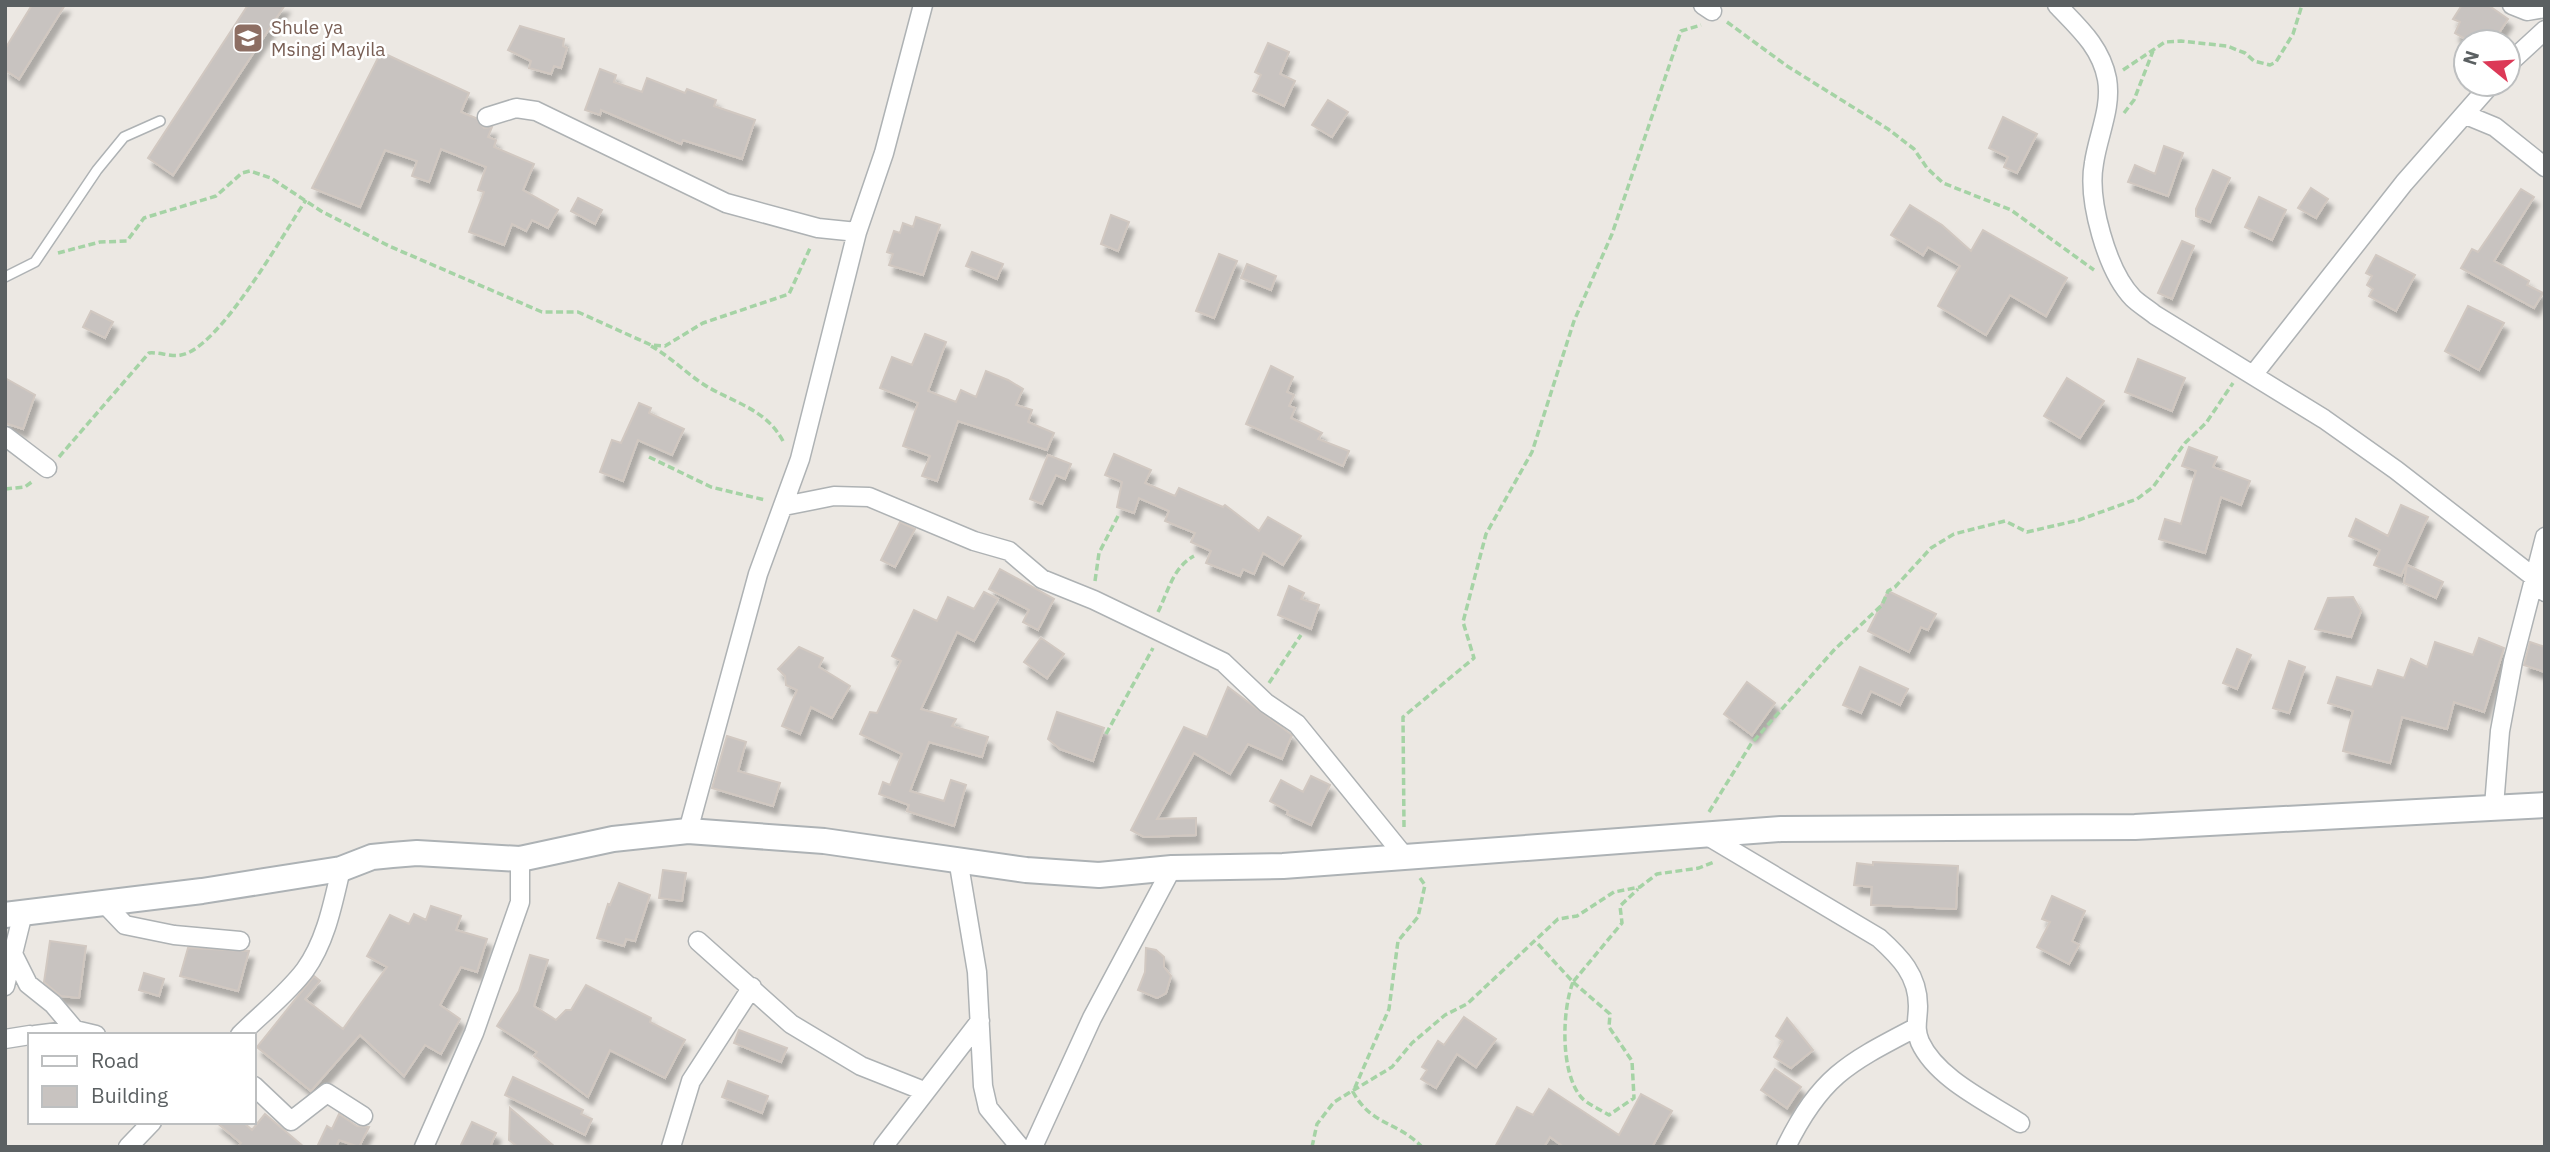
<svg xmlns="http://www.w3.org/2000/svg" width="2550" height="1152" font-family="'IBM Plex Sans',sans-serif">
<defs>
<filter id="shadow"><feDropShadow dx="4.5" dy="8" stdDeviation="2" flood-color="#0004"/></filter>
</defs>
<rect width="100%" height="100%" fill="#ece8e3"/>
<!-- building -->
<path fill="#c8c3c0" stroke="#d1c8c1" stroke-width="2" filter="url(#shadow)" d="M32,5H65L19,79L5,70V49Z
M248,5H285L173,175L148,158Z
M2462,5H2488L2508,19L2493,42H2471L2455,33L2460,22L2453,19Z
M520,26L564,39L563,46L567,48L561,68L554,66L551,74L529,68L531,61L508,50Z
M1268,43L1289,52L1280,74L1295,81L1284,106L1253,91L1261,75L1255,72Z
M381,52L469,93L461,112L476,118L484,128L492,127L488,137L496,140L494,147L534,164L523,190L558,210L548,228L532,220L526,231L512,224L504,245L469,232L484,192L478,190L486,167L441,149L429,182L412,176L417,161L385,150L360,207L312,188Z
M600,69L616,75L614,82L642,92L647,78L685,93L687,89L716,100L714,106L755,120L742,159L683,140L681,144L601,110L600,115L585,110Z
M1328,100L1348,112L1332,137L1312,125Z
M2003,117L2037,134L2017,173L2004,167L2008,157L1989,148Z
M2164,146L2183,153L2168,196L2128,182L2135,165L2155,174Z
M2213,170L2230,178L2210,222L2196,216V209Z
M2311,188L2328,199L2316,218L2298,208Z
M2521,189L2534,197L2494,261L2529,281L2527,285L2543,293L2534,308L2461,268L2472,249L2478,252Z
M2259,197L2286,210L2272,240L2245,227Z
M578,198L602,210L595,224L571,211Z
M1910,205L1942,225L1971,251L1983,230L2067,278L2046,316L2010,295L1986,335L1938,306L1960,266L1928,247L1923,255L1891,235Z
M1111,215L1129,222L1118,251L1101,244Z
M916,217L940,225L923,275L889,265L893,254L887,252L894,231L900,233L903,223L913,227Z
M2182,241L2194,246L2172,299L2158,293Z
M972,252L1003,264L997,279L966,266Z
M1219,254L1237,261L1214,318L1196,311Z
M2376,255L2415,275L2396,311L2369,296L2373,289L2367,285L2372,276L2366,273Z
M1247,264L1276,276L1271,290L1241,278Z
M2468,306L2504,323L2479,370L2445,351Z
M91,311L113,322L105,338L83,327Z
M925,334L946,342L928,391L956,402L961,390L976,397L986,371L1008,380L1023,389L1016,405L1032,410L1028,422L1054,433L1047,450L958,421L937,481L922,476L930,456L903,446L918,403L880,388L892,357L912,365Z
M2138,359L2185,378L2172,411L2125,392Z
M1271,366L1293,377L1287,392L1294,395L1289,406L1295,408L1291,418L1322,433L1318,439L1349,451L1343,466L1246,424Z
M5,378L35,395L23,429L5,423Z
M2067,378L2104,401L2080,438L2044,416Z
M639,403L651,408L649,413L684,429L672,455L638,440L623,481L600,472L612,440L621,443Z
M2189,447L2217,457L2213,467L2250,481L2241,505L2221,497L2205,553L2159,539L2165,519L2181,524L2196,471L2182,466Z
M1114,454L1151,470L1145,483L1175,496L1179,488L1223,507L1225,505L1259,531L1268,517L1301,536L1283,565L1263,553L1254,574L1243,569L1240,576L1206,563L1211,551L1191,542L1195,533L1165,521L1169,511L1139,498L1134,513L1117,507L1122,482L1105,475Z
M1048,455L1071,464L1065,479L1056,475L1042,504L1030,499Z
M2401,505L2428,517L2401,576L2374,565L2380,550L2349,536L2356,519L2388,536Z
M900,522L915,529L895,567L881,560Z
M2407,565L2443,582L2436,598L2404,583Z
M1000,569L1054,599L1038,630L1023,622L1029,610L989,589Z
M1289,586L1304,593L1301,599L1319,605L1311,629L1278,615Z
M1888,591L1936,614L1928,630L1921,627L1909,652L1868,631Z
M984,592L998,599L974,641L957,632L921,709L956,719L952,726L988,737L982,757L929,742L910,791L944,801L951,780L966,785L954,826L907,811L909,805L879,794L883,782L890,785L902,754L860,734L870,712L877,713L901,661L892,656L914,610L937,621L948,597L974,609Z
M2353,597L2361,611L2351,637L2315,629L2328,598Z
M1041,638L1064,654L1047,678L1024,662Z
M2479,638L2504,648L2484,712L2454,702L2447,729L2402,717L2390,763L2343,751L2353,711L2328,703L2337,677L2372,687L2378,670L2404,678L2411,659L2427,667L2435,642L2473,655Z
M2530,642L2545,647V672L2524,665Z
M799,647L823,658L819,667L850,686L832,718L811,707L800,734L782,726L797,690L786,685L785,676L778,669Z
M2237,649L2251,655L2237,689L2223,683Z
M2289,661L2305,667L2289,713L2273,708Z
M1860,667L1908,689L1900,705L1871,691L1861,713L1843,705Z
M1747,682L1775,703L1752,735L1724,714Z
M1228,687L1292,735L1282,759L1248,744L1230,774L1194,753L1157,819L1196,818V835L1144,837L1131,830L1184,727L1207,737Z
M1057,712L1104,728L1093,761L1060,749L1048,739Z
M727,736L746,742L738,771L780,783L773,806L712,788Z
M1311,776L1330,785L1311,825L1287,814L1288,811L1270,801L1281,780L1303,792Z
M1873,862L1958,866L1956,909L1871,905L1872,887L1854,885L1857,863L1873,865Z
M663,870L686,873L682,901L659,898Z
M619,883L650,895L635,941L626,939L624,946L597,938L608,904L610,905Z
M2052,896L2085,911L2072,941L2079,945L2069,964L2037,947L2050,922L2042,919Z
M431,906L461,916L456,930L487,939L477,972L461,967L440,1005L460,1019L441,1054L425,1045L404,1076L360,1035L311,1091L257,1047L314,976L320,981L305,999L343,1029L387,967L367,956L390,915L409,924L414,914L426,920Z
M50,941L86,946L79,998L61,996L44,982Z
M188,948L249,951L238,991L180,976Z
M1146,948L1156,950L1164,957V967L1171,976L1166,993L1157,998L1138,990L1145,972Z
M530,955L548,960L534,1006L556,1020L566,1010H571L586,985L651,1018L650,1022L685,1040L665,1078L610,1050L588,1097L534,1056L537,1052L497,1026L519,991Z
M144,973L164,979L159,996L139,990Z
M1464,1017L1496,1039L1476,1067L1457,1054L1436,1088L1421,1079L1427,1070L1422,1067L1438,1041L1444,1045Z
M1787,1018L1813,1050L1791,1068L1774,1057L1783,1041L1776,1036Z
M739,1030L787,1048L781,1062L734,1043Z
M1775,1069L1801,1087L1787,1108L1761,1090Z
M513,1077L583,1110L581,1114L592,1119L585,1135L505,1095Z
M728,1081L768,1096L762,1113L722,1097Z
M1549,1089L1619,1135L1641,1094L1672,1111L1652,1147H1564L1550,1137L1544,1147H1495L1517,1107L1533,1115Z
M510,1108L555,1147H518L509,1140Z
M265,1114L304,1147H238L241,1143L216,1122H243L252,1130Z
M339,1114L357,1126L369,1127L359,1147L339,1140L336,1147H317L327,1126L332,1129Z
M472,1122L496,1133L490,1147H460Z"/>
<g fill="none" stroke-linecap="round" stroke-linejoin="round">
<!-- lane casing -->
<g stroke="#aeb2b4" stroke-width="12">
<path id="lane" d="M5,277L35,262L97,170L124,137L160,121"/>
</g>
<!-- street casing -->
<g stroke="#aeb2b4" stroke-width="21">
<path id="street" d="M1703,5L1712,11
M2057,5C2079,28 2101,47 2107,79C2112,108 2098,135 2094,163C2087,200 2107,271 2133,298C2139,304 2148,309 2155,315L2324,419L2396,470L2535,578L2545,592
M2512,5L2527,11L2545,8
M2508,64L2545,30
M2466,115L2495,127L2545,167
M487,117L516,108L536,111L726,203L818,228L857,232
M2253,375L2404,183L2491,84
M5,436L47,468
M784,506L834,496L869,497L974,541L1009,551L1042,579L1094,600L1223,662L1266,703L1297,724L1405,857
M2494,806L2500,731L2513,661L2545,537
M688,831L758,574L800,459L857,232L884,153L923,5
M1706,835L1879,938C1900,957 1918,975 1918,1006C1918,1020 1914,1028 1920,1042C1937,1079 1988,1102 2020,1123
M958,859L977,972L983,1086L988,1108L1020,1147
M105,904L125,925L174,935L240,941
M698,941L791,1024L861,1066L924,1091
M13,954L28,984L53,1004L75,1030
M5,986L23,913
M35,1035L75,1030L96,1035
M240,1035C261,1014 287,994 305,970C326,941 333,903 341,869
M5,1039L30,1035
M254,1086L291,1121L327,1093L363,1116
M128,1147L152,1122
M424,1147L474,1033L520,902V859
M671,1147L691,1081L752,987
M883,1147L980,1021
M1033,1147L1092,1018L1172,868
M1786,1147C1821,1076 1848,1063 1915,1028"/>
</g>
<!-- secondary casing -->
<g stroke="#adb2b5" stroke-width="28">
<path id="secondary" d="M5,915L202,891L341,869L372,857L392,855L417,853L520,859L613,839L688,831L824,841L1026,870L1099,875L1172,868L1283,866L1781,829L2135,827L2545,805"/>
</g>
<!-- path -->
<path stroke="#a5d3a5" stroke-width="3.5" stroke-dasharray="7 3.5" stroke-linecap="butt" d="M1727,22L1787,66L1888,129L1914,149L1927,168L1943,183L2011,210L2094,270
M2123,70L2165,42L2181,41L2227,46L2245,53L2254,61L2270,65L2276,62L2293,34L2302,5
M2124,113L2134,100L2153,51
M58,253L100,242L127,241L144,218L216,196L242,173L250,171L271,178L321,211L389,246L542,312H578L651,345L665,346L703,323L789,294L811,246
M651,346C669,356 683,370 700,382C731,403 766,407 784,443
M59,457L149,353C159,352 172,357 181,355C219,349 283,234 306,200
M649,457L711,487L765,500
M5,489L25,487L33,481
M1095,581L1099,553L1118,516
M1158,612C1168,592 1173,567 1194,556
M1269,683L1301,635
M1106,734L1153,648
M1709,812L1751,744L1834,650L1882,605L1888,591L1895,587L1931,548L1954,534L2005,521L2027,532L2079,520L2137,499L2153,487L2185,443L2206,423L2233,383
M1404,827L1403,717L1474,658L1463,622L1486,534L1532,452L1574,321L1612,234L1681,31L1701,25
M1420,878L1425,885L1418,917L1398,941L1389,1009L1353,1092C1372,1126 1397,1121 1422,1147
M1538,944L1573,982L1622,923L1620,906L1638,889
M1573,982L1610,1014L1609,1027L1632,1061L1634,1098L1609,1115C1601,1110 1587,1104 1581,1097C1560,1072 1562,1010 1573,982Z
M1312,1147L1317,1124L1334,1102L1392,1067L1412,1043L1445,1015L1467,1004L1558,919L1577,916L1614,892L1640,887L1657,874L1699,868L1714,862"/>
<!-- lane -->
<use href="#lane" stroke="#fff" stroke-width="9"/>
<!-- street -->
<use href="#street" stroke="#fff" stroke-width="18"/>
<!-- secondary -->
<use href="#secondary" stroke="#fff" stroke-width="24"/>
</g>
<!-- icons -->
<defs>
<g id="school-square" transform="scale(1.575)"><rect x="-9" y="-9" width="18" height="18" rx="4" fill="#8d6e63" stroke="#fff"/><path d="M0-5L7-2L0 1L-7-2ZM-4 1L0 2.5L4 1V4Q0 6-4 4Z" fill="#fff"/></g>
</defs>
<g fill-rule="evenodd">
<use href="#school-square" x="248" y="38"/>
</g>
<g text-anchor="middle" stroke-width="5" stroke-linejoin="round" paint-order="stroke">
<!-- education labels -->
<g font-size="19" fill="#785e54" stroke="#fff" text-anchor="start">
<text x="271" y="34">Shule ya<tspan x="271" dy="22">Msingi Mayila</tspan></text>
</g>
</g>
<!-- border -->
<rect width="2550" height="1152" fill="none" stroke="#5b6062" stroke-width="14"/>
<!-- legend -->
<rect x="28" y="1033" width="228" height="91" fill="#ffffff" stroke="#bdbfc0" stroke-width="2"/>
<rect x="42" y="1056" width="35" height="10" fill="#ffffff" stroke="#bdbfc0" stroke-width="2"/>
<text x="91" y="1068" font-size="21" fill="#5b6062">Road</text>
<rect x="42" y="1086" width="35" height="21" fill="#c8c3c0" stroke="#bdbfc0" stroke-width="2"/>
<text x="91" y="1103" font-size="21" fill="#5b6062">Building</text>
<!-- north arrow -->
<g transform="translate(2487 63) rotate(288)"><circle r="33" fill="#ffffff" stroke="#bdbfc0" stroke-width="2"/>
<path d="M0-5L12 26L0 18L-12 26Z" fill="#dc3957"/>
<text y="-10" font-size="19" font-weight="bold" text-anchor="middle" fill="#5b6062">N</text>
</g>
</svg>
